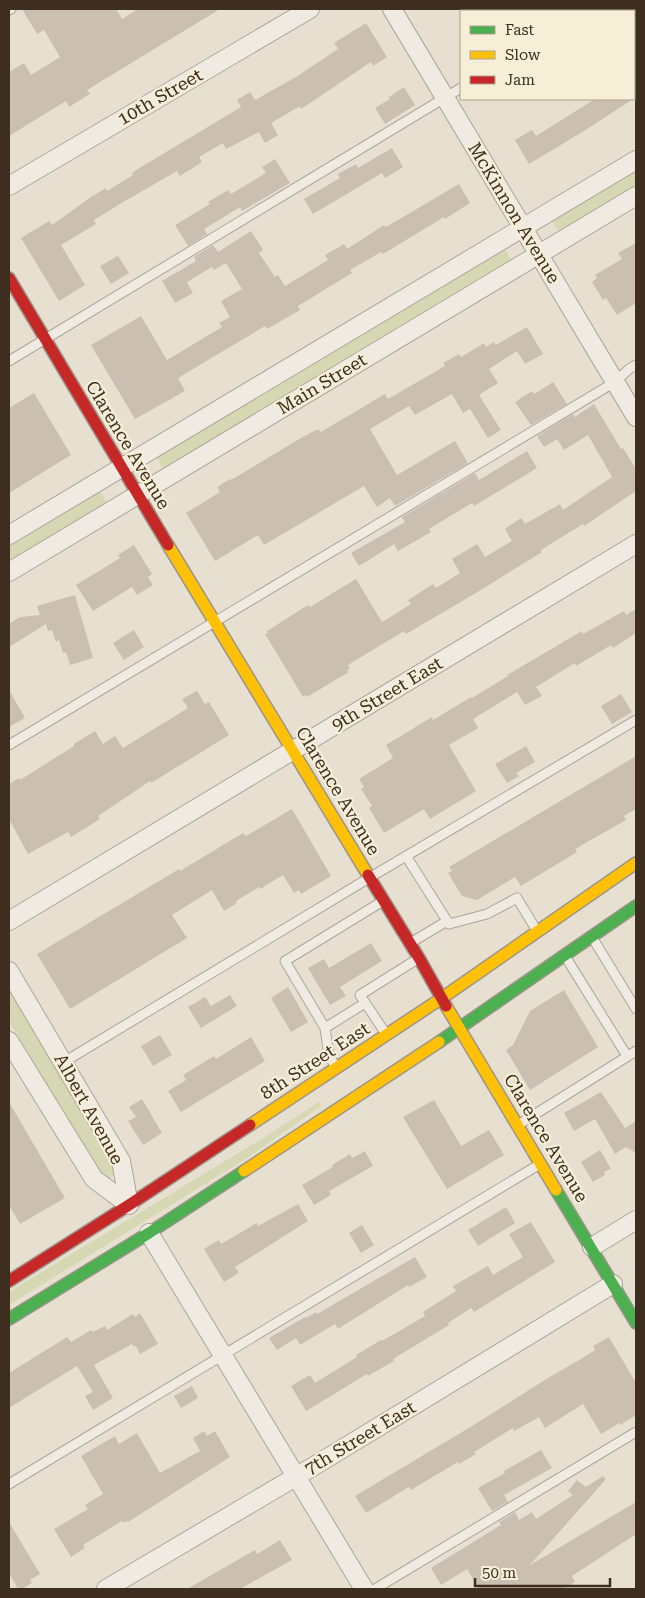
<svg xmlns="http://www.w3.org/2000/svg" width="645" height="1598" font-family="'Roboto Serif',serif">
<rect width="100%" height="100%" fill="#e7e0d1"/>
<!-- green -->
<path fill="#d6d7b3" d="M636,165V186L563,230H559L555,227L551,219Z
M502,248C507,250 511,257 508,262L164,470L154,454Z
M99,490L111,509L9,564V544Z
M9,988L117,1169L116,1173L110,1179H106L99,1171L9,1021Z
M319,1102L321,1106L252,1155L9,1305V1292L263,1138Z"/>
<!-- building -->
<path fill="#cbbfb2" d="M22,9H116L122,19L138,9H220L87,90L90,94L69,107L66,101L9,136V72L24,63L31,75L60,57L44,30L37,34Z
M366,23L387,57L373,66L371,62L301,109L300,106L271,123L278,135L265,143L259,132L226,149L223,143L199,157L202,162L180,176L177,171L118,205L94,220L96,224L61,245L85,285L59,301L21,238L49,221L52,225L91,197L106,188L107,191L133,175L132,173L141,167L241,107L237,100L250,92L255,100L296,77L338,49L334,43Z
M404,87L415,105L385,124L375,108L390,99L389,97Z
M595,99H633L584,131L529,164L515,140L532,130L536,136Z
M392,148L403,167L385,178L382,173L313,214L304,199L340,178L338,174L356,164L358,168Z
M275,159L290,183L242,211L240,207L204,229L207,234L188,246L175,225L210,204L208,202L228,190L231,194L266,173L262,167Z
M459,184L470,203L445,219L444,217L383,254L381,252L350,270L352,273L298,306L300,310L267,329L265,326L178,378L185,391L135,419L91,345L141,316L167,360L222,327L219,323L230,317L221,301L242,289L226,263L214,270L212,267L187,282L193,293L175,303L162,281L196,261L194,257L213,245L218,252L251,231L263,250L259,253L275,277L278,275L285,286L328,260L325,255L344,244L347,249L384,225L386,227Z
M636,243V303L617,315L606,298L603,300L592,282L597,278L595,275L622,259L618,253Z
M118,256L129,273L111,284L100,266Z
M527,327L543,354L525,364L517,351L489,369L498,383L479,395L501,430L488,438L470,409L463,413L452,394L415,415L409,406L370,429L397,475L455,441L468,463L395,506L390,498L377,507L364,486L264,545L258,535L215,561L186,513L220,492L217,487L230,479L231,480L299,439L318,429L321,432L385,394L388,399L445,366L443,363L459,354L461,357L484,343L486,347L494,342L496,345Z
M553,382L567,404L531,425L515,402L532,391L534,394Z
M34,393L71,455L9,493V408Z
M594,404L621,449L623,448L636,469V491L584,526L583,524L541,550L542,552L476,593L406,634L404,631L348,665L350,668L347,670L349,672L307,697L306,695L303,697L265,634L268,633L267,631L308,605L310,607L356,579L382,622L411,604L408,600L433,584L436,588L460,573L452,559L477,544L485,557L512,541L505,529L521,518L525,524L560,504L563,510L612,477L588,435L564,450L557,439L544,447L537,436L573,414L575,417Z
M527,451L537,468L474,506L472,503L429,529L431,532L398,551L394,544L359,566L351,553L405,522L402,517L475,473L479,480Z
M134,545L152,574L148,577L153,585L137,595L132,587L93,611L76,585L120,558L118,555Z
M75,595L93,658L70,665L66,652L63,653L59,640L56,642L52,630L48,631L46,624L9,647V624L20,617L40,615L37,606Z
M636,609V633L613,648L611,645L576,666L575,663L536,687L542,696L525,705L517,692L473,719L478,728L449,745L476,791L430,819L424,809L384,833L369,808L372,806L361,789L364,787L359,779L393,758L386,745L432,717L433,720L471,697L472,698L508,676L507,675L582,631L583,634L624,611L626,615Z
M134,630L144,647L124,660L113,643Z
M9,690L25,718L9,727Z
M197,691L205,704L209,702L229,735L151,783L150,781L98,816L100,819L71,837L68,832L28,854L9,819V784L19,778L20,780L74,746V744L95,731L103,744L115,736L123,748L188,708L182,699Z
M621,694L632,712L612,724L601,706Z
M526,746L535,762L516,773L519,776L507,783L495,764Z
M636,756V809L624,816L626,820L575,849L577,852L521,886L515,877L477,900L462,896L448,873L452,871L449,867Z
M292,809L331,876L301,894L299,890L294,893L283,875L260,889L259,887L236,901L237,903L224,911L212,890L172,915L187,938L70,1009L37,954L179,869L180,871L243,833L246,836Z
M371,943L382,961L340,987L346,996L330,1005L308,968L324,959L329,968Z
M288,987L308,1022L291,1032L271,998Z
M564,990L598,1047L530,1090L506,1050L513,1045L530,1011Z
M230,995L237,1006L201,1028L188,1007L205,997L211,1006Z
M160,1035L172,1055L153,1066L141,1046Z
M251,1037L265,1061L181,1112L168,1091L186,1080L183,1075L214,1056L216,1059Z
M601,1092L625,1128L636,1121V1153L626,1147L615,1154L595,1119L574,1131L564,1113Z
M142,1099L162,1133L143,1145L128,1121L136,1117L129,1107Z
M434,1100L461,1146L489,1130L504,1155L447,1189L403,1117Z
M9,1102L65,1198L20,1224L9,1205Z
M600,1150L611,1169L604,1172L605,1175L593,1182L581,1162Z
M365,1151L373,1166L329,1191L331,1195L314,1205L302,1185L333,1167L332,1165L350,1154L352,1158Z
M298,1204L308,1221L235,1267L239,1273L224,1282L204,1249L219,1240L221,1244L257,1223L258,1226Z
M506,1207L515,1223L478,1246L468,1230Z
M531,1222L555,1262L474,1312L471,1308L448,1323L449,1325L393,1359L394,1361L368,1376L367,1374L306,1411L291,1386L310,1375L315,1383L357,1357L356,1355L381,1340L382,1341L425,1316L423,1312L456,1291L453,1286L488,1266L493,1275L523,1257L509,1234Z
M362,1225L374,1245L361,1253L349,1233Z
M415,1257L427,1277L409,1287L408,1285L338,1329L335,1324L300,1345L296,1338L277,1350L269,1338L305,1317L306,1318L316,1312L317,1314Z
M140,1313L158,1344L140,1354L136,1346L134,1347L132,1344L94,1365L113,1398L93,1410L85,1396L93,1392L77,1366L9,1408V1373L67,1337L71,1342L91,1330L93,1332L105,1326L107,1330L133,1314L135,1317Z
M609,1337L636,1383V1415L620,1425L619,1423L601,1434L583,1404L545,1428L539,1417L514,1431L513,1428L474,1452L476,1454L459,1464L458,1462L411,1490L409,1487L366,1513L355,1496L472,1426L548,1378L581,1359L595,1350L593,1346Z
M192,1386L198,1398L181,1408L174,1396Z
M204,1431L207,1436L215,1431L230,1457L128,1522L127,1521L123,1523L122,1521L83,1545L85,1548L71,1557L54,1529L88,1509L85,1505L103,1494L81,1456L115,1436L119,1444L137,1433L160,1473L200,1451L193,1438Z
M541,1450L552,1468L504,1495L508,1502L492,1511L478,1488L505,1473L504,1471Z
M603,1476L606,1479L530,1565L636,1502V1534L572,1576L575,1582L562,1589H479L467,1569L441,1585L431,1568L501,1525L499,1522L515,1512L519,1520L532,1512L536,1519L573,1495L568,1491L577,1480L586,1487Z
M9,1522L40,1574L30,1580L32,1583L22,1589H18L9,1573Z
M280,1540L292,1560L240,1589H187L255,1550L257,1554Z"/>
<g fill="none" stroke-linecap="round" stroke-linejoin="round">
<!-- lane casing -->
<g stroke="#ada599" stroke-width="11">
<path id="lane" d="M508,9L510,11
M565,9L567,11
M9,10L11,9
M589,11L593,9
M9,361L461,88
M9,745L615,382L629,369L636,365
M406,856L449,924L487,914L517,898L537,931
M592,937L636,1009
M412,942L447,921
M565,956L627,1056
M325,1028L365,1003
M386,1034L360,995L419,958
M64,1062L369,878L636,720
M336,1067L329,1056L325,1028L285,961L383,901
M518,1125L636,1051
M9,1484L540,1164
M375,1589L636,1432"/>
</g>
<!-- street casing -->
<g stroke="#ada599" stroke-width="20">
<path id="street" d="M392,9L636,417
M9,186L310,9
M9,535L636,160
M9,572L636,196
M9,921L636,544
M9,971L121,1161L129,1205
M9,1041L94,1179L129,1205
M149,1233L364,1589
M592,1247L636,1220
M106,1589L319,1463L613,1284"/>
</g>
<!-- fast casing -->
<g stroke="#9c958a" stroke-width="14">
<path id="fast" d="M439,1042L636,906
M556,1190L636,1323
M9,1319L149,1233L244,1171"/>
</g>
<!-- slow casing -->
<g stroke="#9c958a" stroke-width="14">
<path id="slow" d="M168,545L368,875
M446,1006L556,1190
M250,1125L442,998L636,863
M244,1171L439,1042"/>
</g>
<!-- jam casing -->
<g stroke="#9c958a" stroke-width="14">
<path id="jam" d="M9,278L168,545
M368,875L419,958L446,1006
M9,1281L129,1205L250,1125"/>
</g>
<!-- path -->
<path stroke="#c8c2b9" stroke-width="3" stroke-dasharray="4 2.5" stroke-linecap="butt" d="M474,9L475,11"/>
<!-- lane -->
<use href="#lane" stroke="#efebe3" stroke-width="9"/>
<!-- street -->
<use href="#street" stroke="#efebe3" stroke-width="18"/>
<!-- fast -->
<use href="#fast" stroke="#4caf50" stroke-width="11"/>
<!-- slow -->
<use href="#slow" stroke="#ffc107" stroke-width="11"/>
<!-- jam -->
<use href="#jam" stroke="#c62828" stroke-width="11"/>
</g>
<g text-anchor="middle" stroke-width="4.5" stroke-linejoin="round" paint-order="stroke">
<!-- street labels -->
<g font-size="18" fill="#3d2e20" stroke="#f7eed8">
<text transform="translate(160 97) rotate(-30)" y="6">10th Street</text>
<text transform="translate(514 213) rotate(59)" y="6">McKinnon Avenue</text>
<text transform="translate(322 384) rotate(-31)" y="6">Main Street</text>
<text transform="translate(128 445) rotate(59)" y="6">Clarence Avenue</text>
<text transform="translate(387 694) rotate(-31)" y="6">9th Street East</text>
<text transform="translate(338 791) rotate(59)" y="6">Clarence Avenue</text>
<text transform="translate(315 1061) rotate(-33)" y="6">8th Street East</text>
<text transform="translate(89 1109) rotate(61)" y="6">Albert Avenue</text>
<text transform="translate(546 1138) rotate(59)" y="6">Clarence Avenue</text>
<text transform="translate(360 1438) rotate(-31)" y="6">7th Street East</text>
</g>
</g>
<!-- border -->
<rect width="645" height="1598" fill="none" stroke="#3d2e20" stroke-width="20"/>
<!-- legend -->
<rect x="460" y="10" width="175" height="90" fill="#f7eed8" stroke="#ada18e"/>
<rect x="470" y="26" width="25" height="8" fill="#4caf50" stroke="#ada18e"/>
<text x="505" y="35" font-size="15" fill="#3d2e20">Fast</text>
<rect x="470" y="51" width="25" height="8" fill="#ffc107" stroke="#ada18e"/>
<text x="505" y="60" font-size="15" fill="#3d2e20">Slow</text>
<rect x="470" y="76" width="25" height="8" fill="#c62828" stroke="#ada18e"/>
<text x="505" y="85" font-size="15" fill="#3d2e20">Jam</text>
<!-- scale -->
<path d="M475 1578v8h135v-8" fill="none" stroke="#3d2e20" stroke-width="2.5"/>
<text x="482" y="1578" font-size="15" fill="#3d2e20" stroke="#f7eed8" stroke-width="4" paint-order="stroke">50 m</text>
</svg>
